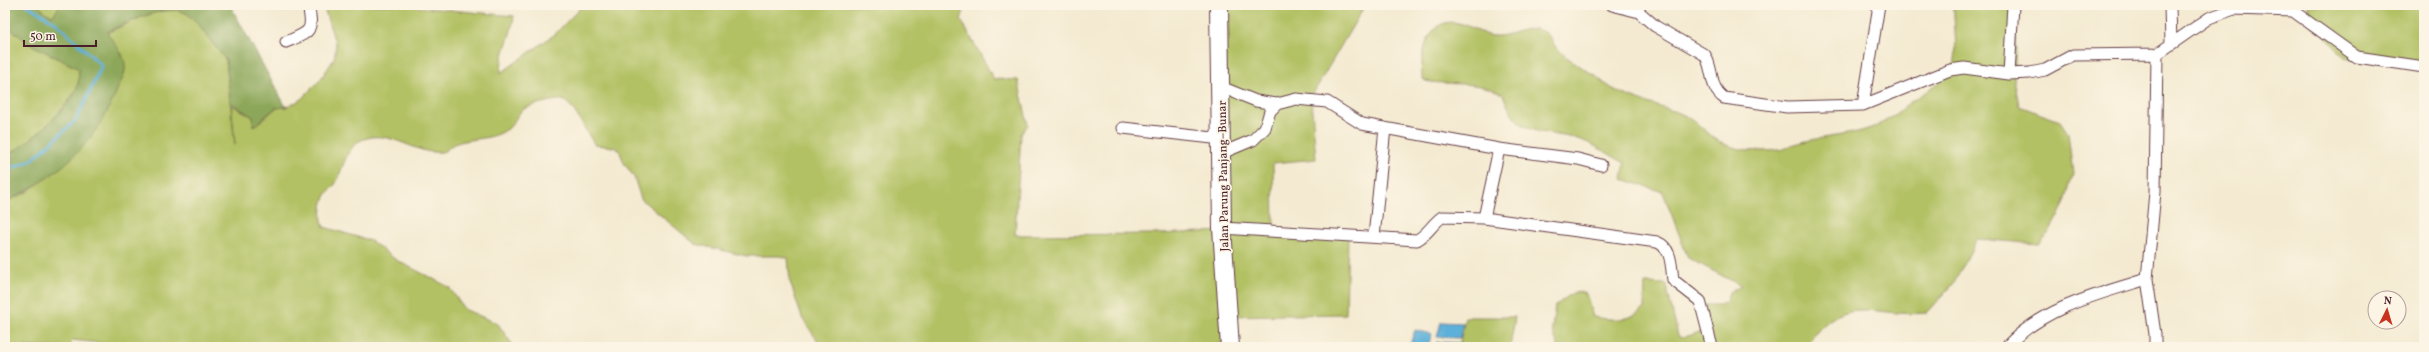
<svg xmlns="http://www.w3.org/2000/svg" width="2429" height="352" font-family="Vollkorn,serif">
<rect width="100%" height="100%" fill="#fcf5e5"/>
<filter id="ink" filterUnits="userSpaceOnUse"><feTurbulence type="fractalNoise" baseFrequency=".025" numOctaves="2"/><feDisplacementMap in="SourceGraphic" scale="8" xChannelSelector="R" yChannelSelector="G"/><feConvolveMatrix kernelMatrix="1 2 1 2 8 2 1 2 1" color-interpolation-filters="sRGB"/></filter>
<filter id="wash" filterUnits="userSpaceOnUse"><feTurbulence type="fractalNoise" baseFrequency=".012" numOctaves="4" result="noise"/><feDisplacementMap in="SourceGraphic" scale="16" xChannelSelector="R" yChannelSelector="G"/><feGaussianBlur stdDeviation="0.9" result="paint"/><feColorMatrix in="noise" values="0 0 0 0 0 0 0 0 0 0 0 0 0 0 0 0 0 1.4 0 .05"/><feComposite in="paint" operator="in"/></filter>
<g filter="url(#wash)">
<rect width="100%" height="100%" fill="#f4ead1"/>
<!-- green -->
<path fill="#b2c164" stroke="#7e7048" d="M38,5H60L53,16L46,13Z
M323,5H416L418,7L514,16C512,36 500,53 501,73L555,34L583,5H973L964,10L961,20L994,79L1018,80L1028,125L1021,134L1015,235L1159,234L1223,231L1221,5H1365L1311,97L1316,159L1273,163L1274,234L1348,237L1346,314L1223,316V343L1186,347H822L802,318L790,282L788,258L780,256H746L695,244L641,199L634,177L624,163L619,150L614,147L595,145C588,136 572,101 562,100C555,99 526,106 521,111C516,116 514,124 509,128C493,141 472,137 454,144C450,146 446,152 441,152C415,155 391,129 364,139C348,144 343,167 337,181C335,186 329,190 326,195C321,202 320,220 324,227L371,241L396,260L449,287L464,309L498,324L514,347H117L107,344L72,340L70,347H5V202L29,191L123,56L107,33L141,17L161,11L177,10L186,13L196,22L226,60L230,104L253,117L255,126L276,108L286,107L300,100L320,80L334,59L336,45Z
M1954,5H2020L2014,48L2016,47L2014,78L2019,106L2060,121L2068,133L2073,174L2064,205L2048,234L2039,244L1977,239L1954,283L1927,313C1872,318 1843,289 1806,347H1558L1552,328L1555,306C1565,299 1574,288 1586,294L1593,317C1610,320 1631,322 1644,308L1645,283L1666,284L1678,336L1682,338L1706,330L1701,305H1720L1726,302L1729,292L1742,286L1688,258L1663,192L1622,179L1625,163C1611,156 1596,145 1581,140C1544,129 1518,140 1503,94C1475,80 1454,86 1425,81L1422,77C1420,55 1428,16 1458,23C1471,25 1481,35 1494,36C1512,37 1525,24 1542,31C1550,34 1550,39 1555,46C1566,60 1589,70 1603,82C1623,99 1659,105 1684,115C1699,122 1712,139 1724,144C1741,151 1761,152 1779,150C1785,150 1790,145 1795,144C1823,135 1858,137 1884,122C1896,115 1906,104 1918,97C1929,89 1946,80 1953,68C1959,55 1953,21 1954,5Z
M2308,5H2424V66L2348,59L2307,21Z
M5,25L32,45L79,69C78,74 79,80 78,85C72,105 25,149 5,155Z
M1465,317H1515L1510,347H1459Z"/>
<!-- forest -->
<path fill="#8da75a" stroke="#6c6342" d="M5,5H38L46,13L53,16L60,5H230L286,107L275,108L254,126L253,117L231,103L235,145L226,60L196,22L186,13L177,10L161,11L141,17L107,32C114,44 127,56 125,70C124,78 118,86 116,93C94,146 56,178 5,202V155C25,149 72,105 78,85C79,80 78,74 79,69L32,45L5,25Z"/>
<!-- water -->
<path fill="#5db0d9" stroke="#546882" d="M1441,322L1463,323L1460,338L1437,337Z
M1415,330L1432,334L1428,347H1409Z
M1437,342L1460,343L1459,347H1434Z"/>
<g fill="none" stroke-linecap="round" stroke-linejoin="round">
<!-- stream -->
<path stroke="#5db0d9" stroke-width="3" d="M5,171L32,160L76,120L102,66L56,23L27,5"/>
</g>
</g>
<g filter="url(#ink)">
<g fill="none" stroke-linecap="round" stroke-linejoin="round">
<!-- street casing -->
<g stroke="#643d44" stroke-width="13">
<path id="street" d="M1612,5L1639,12L1655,26L1705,55C1714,70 1709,88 1724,98L1787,107L1863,105L1950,70L1964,68L2009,74L2030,73L2045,70L2073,55L2157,54L2209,18L2234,9L2293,11L2357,57L2424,67
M2170,5L2171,44
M286,42C310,32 314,32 308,5
M2009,74L2013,5
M1221,87L1256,101L1277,104
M1863,105L1879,5
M1123,128L1222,139
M1222,153L1253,140L1265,128L1270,111L1277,104L1296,99L1327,102L1362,124L1499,149L1578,159L1601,165
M1484,218L1499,149
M1222,228L1417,240C1428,234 1432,224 1442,217L1484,218L1657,242C1672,248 1671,265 1673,280L1700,301L1712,347
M1374,237L1385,128
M2006,347C2044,307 2095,295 2147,279
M2155,347V334L2147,279L2155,192L2157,54"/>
</g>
<!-- primary casing -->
<g stroke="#643d44" stroke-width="20">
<path id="primary" d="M1219,5L1222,228L1230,347"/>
</g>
<!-- street -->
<use href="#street" stroke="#fff" stroke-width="11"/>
<!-- primary -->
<use href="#primary" stroke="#fff" stroke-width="18"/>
</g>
</g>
<g text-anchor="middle" stroke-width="3.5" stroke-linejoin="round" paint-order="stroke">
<!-- street labels -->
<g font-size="12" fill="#4a1f2b" stroke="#fcf5e5">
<text transform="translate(1223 176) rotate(-91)" y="4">Jalan Parung Panjang–Bunar</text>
</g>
</g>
<!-- margin -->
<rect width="2429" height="352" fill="none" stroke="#fcf5e5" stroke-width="20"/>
<!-- north arrow -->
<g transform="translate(2387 310) rotate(5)"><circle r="19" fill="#fcf5e5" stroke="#b59f9b"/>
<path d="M0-3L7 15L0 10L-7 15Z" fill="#c8321e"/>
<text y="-6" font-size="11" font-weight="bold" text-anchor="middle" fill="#4a1f2b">N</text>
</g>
<!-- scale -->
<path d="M24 40v6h72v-6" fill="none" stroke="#4a1f2b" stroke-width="2"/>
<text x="30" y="40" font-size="12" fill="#4a1f2b" stroke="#fcf5e5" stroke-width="3" paint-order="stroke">50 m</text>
</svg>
